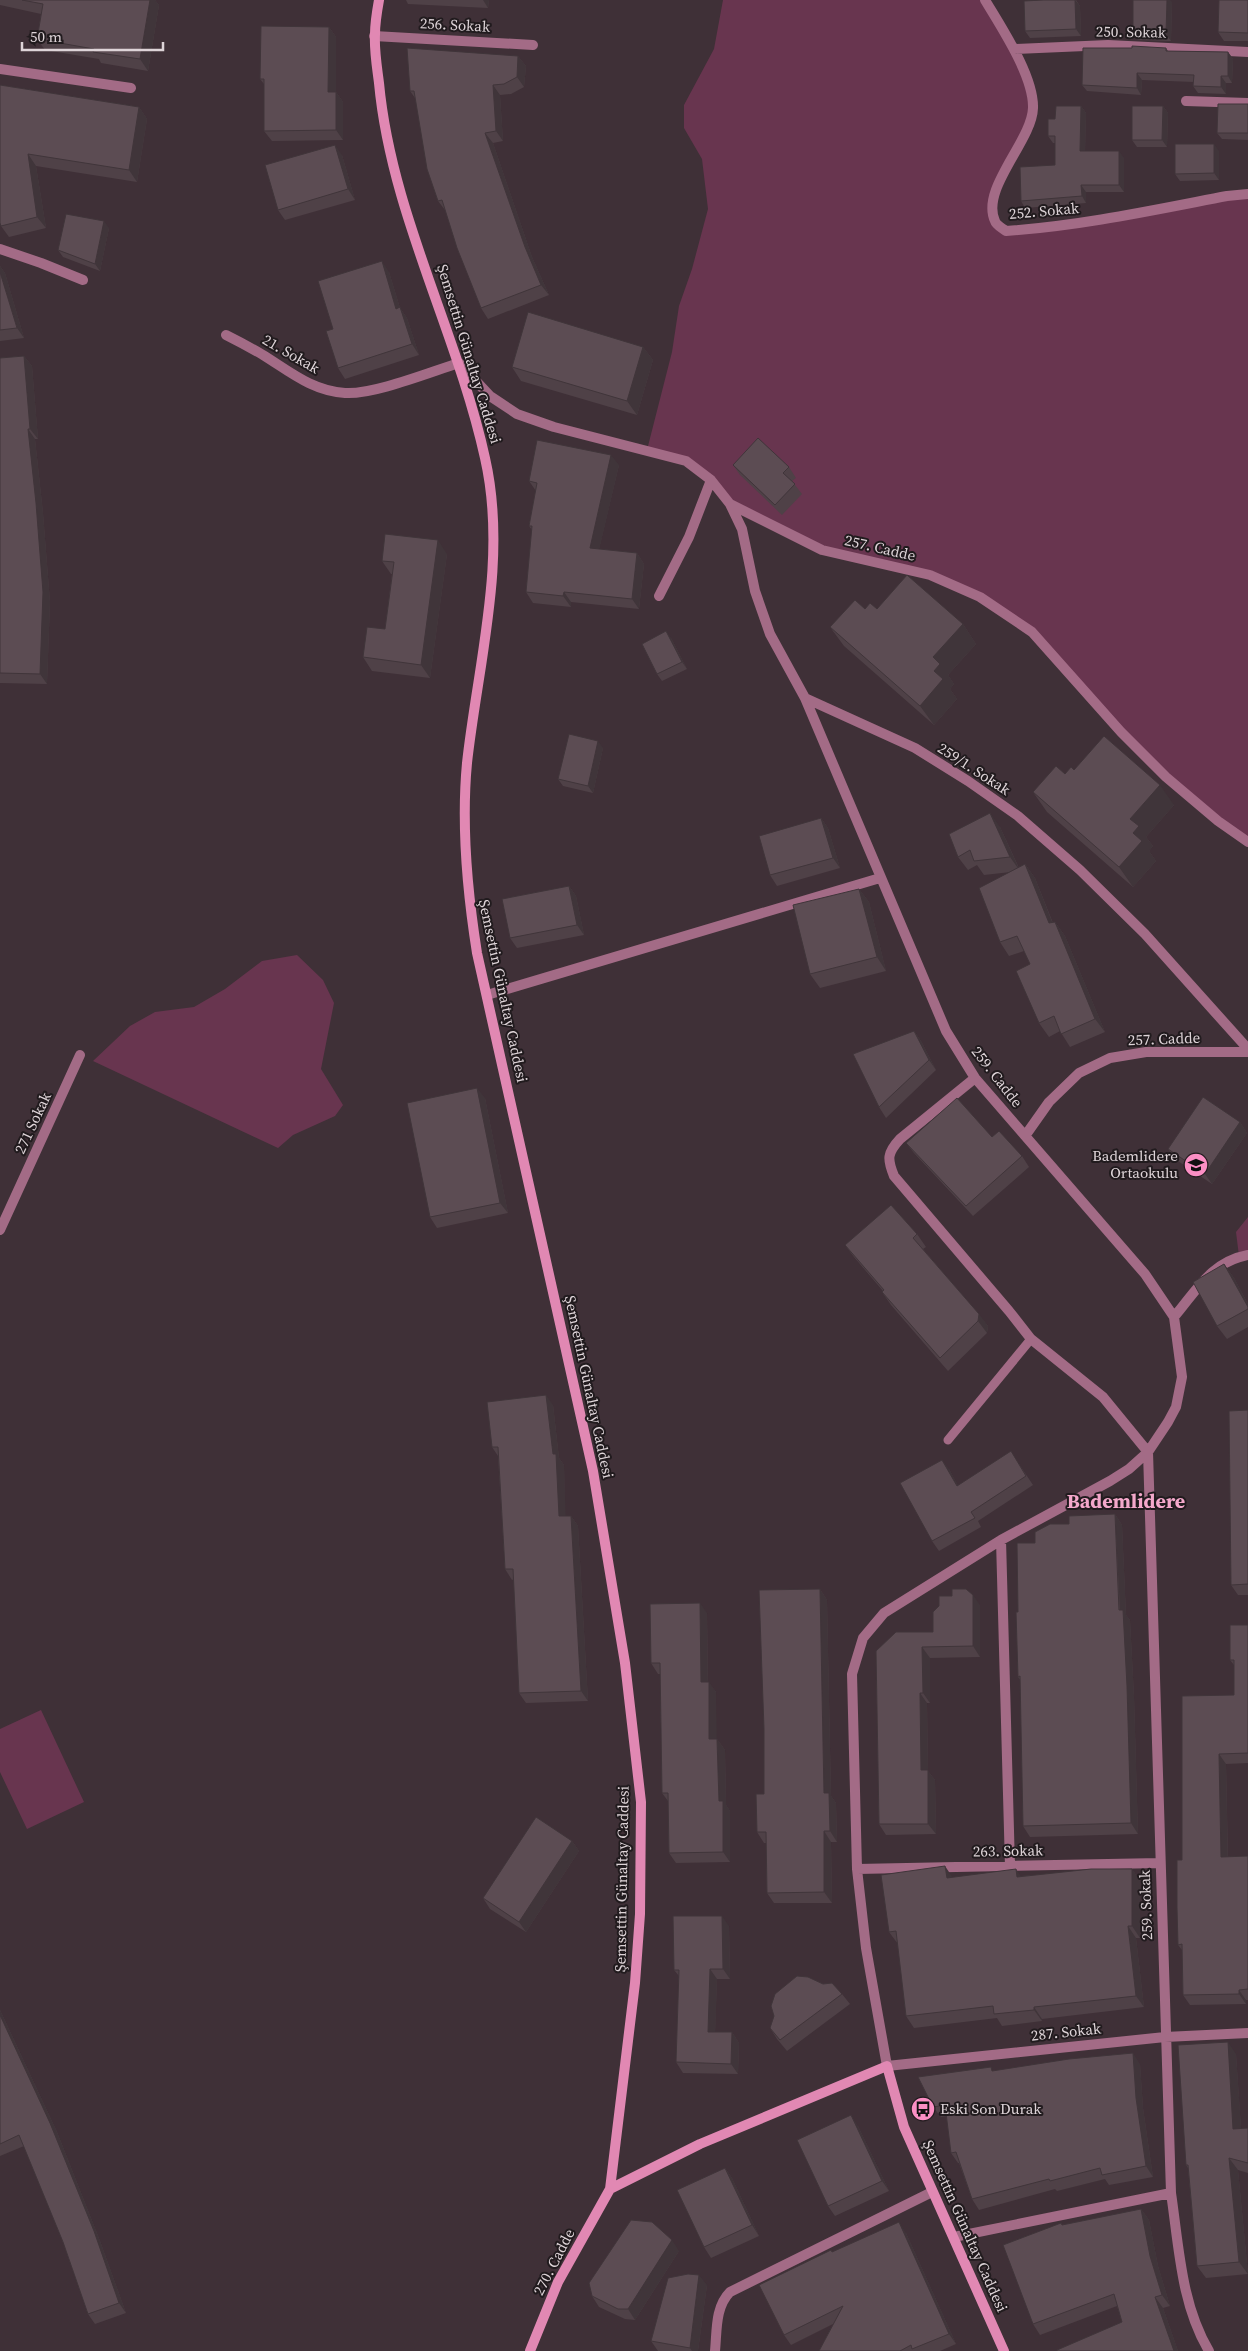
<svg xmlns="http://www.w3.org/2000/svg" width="1248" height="2351" font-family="'Source Serif 4',serif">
<rect width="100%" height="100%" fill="#3f3037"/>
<!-- green -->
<path fill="#68354f" d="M723,0H985L1014,49L1033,108L991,208L1005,231L1248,194V842L1166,777L1032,632L980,597L930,575L822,550L730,504L686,461L647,450L672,352L679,306L692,269L708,209L702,159L684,128V105L714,49Z
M297,955L323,980L334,1003L321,1069L343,1105L335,1116L293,1135L278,1148L93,1061L130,1026L155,1012L194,1007L225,989L262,961Z
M1248,1217V1255L1239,1256L1236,1232Z
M41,1710L84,1802L27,1829L0,1772V1729Z"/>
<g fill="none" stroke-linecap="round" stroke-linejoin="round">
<!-- lane -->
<path stroke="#a36b86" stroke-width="9" d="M948,1440L1031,1339"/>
<!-- street -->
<path stroke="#a36b86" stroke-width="10" d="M985,0C1001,27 1034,76 1033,108C1032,141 980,189 995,221C996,225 1002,228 1006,231C1080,226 1154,210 1227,196L1248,194
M374,36L533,45
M1014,49L1108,45L1248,52
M0,69L131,88
M1186,101L1248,103
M0,249L41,263L83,280
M226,335C238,341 251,348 263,355C289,371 312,391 345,393C373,395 430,372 459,363L490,396L517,414L554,427L686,461L711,480L730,504L822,550L930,575L980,597L1032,632L1121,732L1166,777L1218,821L1248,842
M730,504L742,529L755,591L770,634L805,698L915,748L968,781L1018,816L1080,870L1145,934L1248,1049
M659,596L689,537L711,480
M805,698L946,1031L975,1078L1145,1274L1174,1317C1197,1290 1211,1262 1248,1255
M487,995L880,878
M975,1078L900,1139C887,1153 887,1159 894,1176L1009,1311L1031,1339L1103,1397L1148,1452
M1025,1136L1049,1102L1079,1073L1110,1058L1146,1052H1248
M0,1230L80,1055
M1174,1317L1182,1377L1176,1407L1168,1422L1148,1452L1129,1469L1110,1481L1001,1540L884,1613L863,1638L852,1674L857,1869L866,1948L887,2066L1165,2037L1248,2033
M1148,1452L1171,2193C1179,2247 1181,2304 1209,2351
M1001,1540L1010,1867
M857,1869L1160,1863
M954,2237L1171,2193
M715,2351C717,2331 715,2307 730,2292L932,2192"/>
<!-- secondary -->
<path stroke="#e188b3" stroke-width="10" d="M379,0C377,11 375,23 375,34C374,50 377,67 379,83C391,213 457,331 485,458C508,559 478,663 467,763C461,827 467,890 477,953L593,1471L625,1663L641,1802L640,1914L635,1983L610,2189L558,2282L530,2351
M610,2189L700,2144L887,2066L904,2127L1004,2351"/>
</g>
<!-- wall -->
<path fill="#4f4147" d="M0,0H155L159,5L148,71L101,63L99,59L45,50L37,39L41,14L0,5Z
M406,0H489L488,8L408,4Z
M1043,0H1076L1080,6L1081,36L1030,38L1025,31Z
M1248,0V41H1224L1218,32Z
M1172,2L1171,41L1138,40L1133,33Z
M329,27L336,37V92L343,102V140L272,141L264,131V84L260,79Z
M1132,48H1166L1168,51L1228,52L1233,59L1232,83H1226V94L1198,93L1193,86L1194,82L1142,80L1141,95L1087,91L1082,85Z
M518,56L526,66L524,87L511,94L500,95L503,141L493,143L532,257L549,295L488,319L481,308L445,210L438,201L415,98L410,91Z
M0,85L139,107L147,119L137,182L36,166L46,228L9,237L1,226Z
M1248,104V140L1222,139L1217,133Z
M1081,106L1086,113L1085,151L1124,158V192H1086V203L1025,208L1021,201L1055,165V143H1053L1048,136L1055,119Z
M1163,106L1168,113L1167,147H1137L1132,140Z
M1219,151V180L1180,181L1175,174Z
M342,155L355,200L285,220L278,210Z
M109,228L100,271L63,257L58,250Z
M0,266L5,273L24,338L0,341Z
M389,272L400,308L407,318L419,355L345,379L338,368L333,329Z
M643,347L653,360L637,415L521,381L512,367Z
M24,356L32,366L38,439H35L43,513L50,602L47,684L0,683V358Z
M619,465L599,549L637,553L644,564L639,609L571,602V607L533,603L526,592L532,530L529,526L536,491L529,481Z
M733,465L789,467L796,478L792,481L802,494L782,515L740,475Z
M447,554L430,678L372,671L363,657L385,629L392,574H391L382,561Z
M865,609H877L963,624L976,644L948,675L954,684L950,689L957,699L934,725L844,646L830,627Z
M671,638L687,669L662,681L657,674Z
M603,748L593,793L563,786L558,779Z
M1074,770L1174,805L1146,837L1153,846L1149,851L1156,861L1133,887L1047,812L1033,792L1065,774Z
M821,818L828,828L840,868L777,886L770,875Z
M1000,827L1019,868L1025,864L1035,878L1053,923L1055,922L1065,936L1105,1032L1070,1047L1060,1031L1049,1037L1039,1023L1030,964L1024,951L1009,956L1000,942L1011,872L984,875L977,865L968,870L958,857Z
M569,886L576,896L584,935L517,948L510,938Z
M859,889L869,902L886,971L820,988L810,974Z
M914,1031L921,1041L936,1070L886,1118L879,1107Z
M485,1098L508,1213L437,1228L430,1217Z
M1240,1122L1247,1133L1212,1184L1175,1159L1168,1149Z
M992,1137L1022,1156L1029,1167L973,1216L914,1153L906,1143Z
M917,1234L926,1247L923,1249L988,1326L987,1333L948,1371L891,1305L882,1292L883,1291L854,1257L845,1245Z
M1224,1264L1234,1278L1248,1304V1327L1227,1339L1217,1326Z
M553,1405L559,1458L564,1465L565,1516H571L578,1526L588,1701L526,1703L519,1693L514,1579L512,1580L505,1569L498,1456L492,1447Z
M1248,1410V1595H1238L1231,1585Z
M1017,1461L1033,1485L978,1521L981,1527L939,1551L932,1541L949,1469L958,1486Z
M1115,1514L1122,1525L1126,1615L1130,1620L1134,1696L1138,1834L1030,1837L1023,1826L1021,1681L1018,1677V1612L1035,1543L1069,1524Z
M820,1589L827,1600L831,1796L836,1803L837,1842H831L832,1903H774L767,1893L766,1843H764L757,1832L764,1794Z
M980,1605V1657L930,1658V1703H927L928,1771L935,1780L936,1834L886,1835L879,1824L876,1651L933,1632Z
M707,1613L708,1682L716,1692V1739H717L725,1750L726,1805L730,1811V1862L676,1863L669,1853L668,1801L662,1793L660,1674H658L651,1663Z
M1248,1625V1763L1226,1764L1228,1857L1248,1856V2000H1246V2004L1190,2005L1183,1995L1182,1950L1178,1945L1182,1860L1234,1695V1665L1230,1660Z
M572,1841L579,1851L526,1932L490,1909L483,1898Z
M1132,1869L1140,1881V1938H1136L1144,2007L1042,2019V2021L1002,2026L997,2018L914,2028L906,2016L898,1944L889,1932L953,1877L1021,1876Z
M729,1926L730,1979H717L715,2032H732L739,2043L738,2074L683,2073L676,2062L679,1976L674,1970Z
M842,1994L850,2004L787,2051L777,2039L770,2028Z
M0,2010L57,2132L100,2241L126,2313L95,2324L88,2314L63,2242L24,2146L0,2156Z
M1236,2054L1241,2129L1248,2128V2173L1238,2170L1248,2274L1206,2278L1197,2266L1188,2168L1186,2165Z
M1140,2064L1143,2108L1153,2177L1109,2185L1105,2179L1057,2191L1055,2189L979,2210L972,2199L959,2163H958L951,2153L947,2116L941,2117L933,2107L993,2071Z
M858,2126L889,2191L835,2216L828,2206Z
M725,2168L732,2178L759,2236L711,2258L704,2247Z
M1141,2209L1149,2220L1158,2266L1170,2306L1163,2308L1178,2351H1057L1122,2322L1117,2306L1040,2335L1033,2324L1063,2225Z
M906,2233L956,2344L940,2351H819L833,2324L791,2345L784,2335L832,2252Z
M679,2251L635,2320L625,2319L599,2307L592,2296Z
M707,2285L698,2351H658L651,2341Z"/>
<!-- shaded-wall -->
<path fill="#40353a" d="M150,0H155L159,5L148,71L140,59Z
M483,0H489L488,8Z
M1075,0L1080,6L1081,36L1076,29Z
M1167,0H1170L1172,2L1171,41L1166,34Z
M329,27L336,37V92L343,102V140L336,130L328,92Z
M1228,52L1233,59L1232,83L1228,76Z
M518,56L526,66L524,87L517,77Z
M1137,73L1142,80L1141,95L1137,88Z
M1221,76L1226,83V94L1221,87Z
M493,85L500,95L503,141L496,131Z
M1081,106L1086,113L1085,158L1080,151Z
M1163,106L1168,113L1167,147L1162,140Z
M139,107L147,119L137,182L129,170Z
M485,133L493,143L532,257L549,295L541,285L525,247Z
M1214,144L1219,151V180L1214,173Z
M335,145L342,155L355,200L348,189Z
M1119,151L1124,158V192L1119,185Z
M28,154L36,166L46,228L37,217Z
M1081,185L1086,192V203L1082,196Z
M104,221L109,228L100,271L95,264Z
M382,261L389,272L400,308L407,318L419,355L412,344L396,309Z
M0,266L5,273L24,338L17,328L0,272Z
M643,347L653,360L637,415L627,401Z
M24,356L32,366L38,439L30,429Z
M28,429L35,439L43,513L50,602L47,684L40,674Z
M611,455L619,465L597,559L590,548Z
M438,540L447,554L430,678L421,665Z
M637,553L644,564L639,609L632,599Z
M564,592L571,602V607L563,596Z
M963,624L976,644L948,675L954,684L950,689L957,699L934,725L920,706L934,671L933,657Z
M666,631L671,638L687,669L682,662Z
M598,741L603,748L593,793L588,786Z
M1160,785L1174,805L1146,837L1153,846L1149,851L1156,861L1133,887L1119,867L1133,833L1130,819Z
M990,813L1000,827L1020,871L1010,857Z
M821,818L828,828L840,868L833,858Z
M1025,864L1035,878L1058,937L1049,923Z
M569,886L576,896L584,935L577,925Z
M859,889L869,902L886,971L877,957Z
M1055,922L1065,936L1105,1032L1095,1019Z
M914,1031L921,1041L936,1070L929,1060Z
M477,1088L485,1098L508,1213L500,1203Z
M1240,1122L1247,1133L1212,1184L1205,1174Z
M1224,1264L1234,1278L1248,1304V1307Z
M979,1314L988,1326L987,1333L978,1321Z
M546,1395L553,1405L559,1458L564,1465L566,1526L559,1516L553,1454Z
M942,1460L949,1469L964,1496L957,1486Z
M1115,1514L1122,1525L1126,1615L1130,1620L1134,1696L1138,1834L1131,1823Z
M571,1516L578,1526L588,1701L581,1691Z
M820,1589L827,1600L831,1796L836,1803L837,1842L830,1831L824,1793Z
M973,1595L980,1605V1657L973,1646Z
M700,1603L707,1613L708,1692L701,1682Z
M922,1647L930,1658V1703L923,1693Z
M709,1682L716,1692L717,1750L709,1739Z
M920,1693L927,1703L928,1771L935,1780L936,1834L928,1824L921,1770Z
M717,1739L725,1750L726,1805L730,1811V1862L723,1852L719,1801Z
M1219,1754L1226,1764L1228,1867L1221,1857Z
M824,1831L831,1842L832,1903L824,1892Z
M572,1841L579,1851L526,1932L519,1922Z
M945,1866L953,1878H947Z
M1016,1869L1024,1881L1017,1877Z
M1132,1869L1140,1881V1938L1132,1926Z
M722,1916L729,1926L730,1979L723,1969Z
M1128,1926L1136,1938L1144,2007L1136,1996Z
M710,1969L717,1979L715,2042L708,2032Z
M1239,1990L1246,2000V2004L1239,1994Z
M1034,2007L1042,2019V2021L1034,2010Z
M0,2010L57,2132L100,2241L126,2313L119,2303L0,2015Z
M732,2032L739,2043L738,2074L731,2064Z
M1228,2042L1236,2054L1242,2141L1233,2129Z
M1133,2053L1140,2064L1143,2108L1153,2177L1146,2166L1136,2098Z
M851,2115L858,2126L889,2191L882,2181Z
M1229,2158L1238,2170L1248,2274L1239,2262Z
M725,2168L732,2178L759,2236L752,2225Z
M1141,2209L1149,2220L1158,2266L1170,2306L1162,2295L1150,2256Z
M899,2222L906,2233L956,2344L949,2334Z
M672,2240L679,2251L635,2320L628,2309Z
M699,2275L707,2285L698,2351H692L690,2348Z
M1155,2297L1163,2308L1178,2351H1174Z"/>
<!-- building -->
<path fill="#5c4c53" stroke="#40353a" d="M22,0H150L140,59L93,52L94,49L37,39L43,4Z
M1043,0H1075L1076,29L1025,31L1024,1Z
M1133,0H1167L1166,34L1133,33Z
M1219,0H1248V33L1218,32Z
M261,26L329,27L328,92H336V130L264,131V79H260Z
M1132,46L1166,48V51L1228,52V76H1221V87L1193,86L1194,75L1137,73V88L1082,85L1083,48H1132Z
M407,48L518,56L517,77L504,84L493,85L496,131L485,133L525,247L541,285L481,308L457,248L442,200L438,201L427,169L414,91H410Z
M0,85L139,107L129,170L28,154L37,217L1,226L0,223Z
M1218,104H1248V133H1217Z
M1056,106H1081L1080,151H1119V185H1081L1082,196L1021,201L1020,167L1055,165V136H1048V119H1055Z
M1132,106H1163L1162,140H1132Z
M1175,144H1214V173L1175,174Z
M335,145L348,189L278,210L265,165Z
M66,214L104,221L95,264L58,250Z
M382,261L396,309L400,307L412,344L338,368L326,331L333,329L318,281Z
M0,272L17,328L0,330Z
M528,312L643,347L627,401L512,367Z
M24,356L30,429H28L36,503L43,592L40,674L0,673V358Z
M758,438L789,467L783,473L795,484L775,505L733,465Z
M537,440L611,455L590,548L637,553L632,599L564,592L563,596L526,592L532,526H529L537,483L529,481Z
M385,534L438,540L421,665L363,657L367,627L385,629L394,562L382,561Z
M907,575L963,624L933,657L940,664L934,671L943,679L920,706L830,627L855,600L865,609L870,603L877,609Z
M666,631L682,662L657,674L642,644Z
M569,734L598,741L588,786L558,779Z
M1104,736L1160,785L1130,819L1139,826L1133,833L1142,841L1119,867L1033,792L1056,766L1065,774L1071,767L1074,770Z
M990,813L1010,857L974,861L970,850L958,857L949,834Z
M821,818L833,858L770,875L759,836Z
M1025,864L1049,923L1055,922L1095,1019L1061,1034L1054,1016L1039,1023L1016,971L1030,964L1017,936L1000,942L979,888Z
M569,886L577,925L510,938L502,899Z
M859,889L877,957L810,974L793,905Z
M914,1031L929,1060L879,1107L853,1054Z
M477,1088L500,1203L430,1217L407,1103Z
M1203,1097L1240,1122L1205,1174L1168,1149Z
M957,1098L992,1137L999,1131L1022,1156L966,1206L906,1143Z
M891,1205L917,1234L913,1238L979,1314L978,1321L940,1358L882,1292L884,1290L845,1245Z
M1224,1264L1248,1307V1309L1217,1326L1193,1282Z
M546,1395L553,1454H556L559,1516H571L581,1691L519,1693L513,1569H505L498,1447H492L487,1402Z
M1248,1410V1584L1231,1585L1229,1411Z
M1011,1451L1026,1476L971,1512L975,1518L932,1541L900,1483L942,1460L957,1486Z
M1115,1514L1119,1610H1123L1127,1686L1131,1823L1023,1826L1020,1676L1018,1677L1016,1612H1018L1017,1543H1035V1532L1050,1524H1069V1516Z
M820,1589L824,1793H829L830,1831H824V1892L767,1893L766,1832H757L756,1794H764V1729L759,1590Z
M952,1589H966L973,1595V1646L922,1647L923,1693H920L921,1770H928V1824H879L876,1651L896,1632H933V1612L939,1606V1596H952Z
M700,1603L701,1682H709V1739H717L719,1801H723V1852L669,1853L668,1793H662L660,1663H651L650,1604Z
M1230,1625H1248V1753L1219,1754L1221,1857L1248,1856V1989L1239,1990V1994L1183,1995L1182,1944L1178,1945L1177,1908V1860H1182V1696L1234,1695V1660H1230Z
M536,1817L572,1841L519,1922L483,1898Z
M945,1866L947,1878L1016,1869L1017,1877L1091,1869H1132V1926H1128L1136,1996L1034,2007V2010L994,2014L993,2006L906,2016L896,1931L889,1932L881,1875Z
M673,1916H722L723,1969H710L708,2032H732L731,2064L676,2062L679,1970H674Z
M797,1976L808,1977L823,1984L832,1983L842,1994L780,2040L770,2028L774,2016L771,2006L775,1994Z
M0,2015L50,2123L94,2231L119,2303L88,2314L63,2242L19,2135L0,2144Z
M1228,2042L1233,2129L1248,2128V2163L1229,2158L1239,2262L1197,2266L1188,2165H1186L1178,2045Z
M1133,2053L1136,2098L1146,2166L1102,2175L1100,2168L1050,2181L1049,2179L972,2199L956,2152L951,2153L945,2105L933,2107L918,2077L991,2067L992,2071L1069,2059Z
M851,2115L882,2181L828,2206L797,2140Z
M725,2168L752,2225L704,2247L677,2190Z
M1141,2209L1150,2256L1162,2295L1155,2297L1174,2351H1057V2350L1122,2322L1114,2294L1033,2324L1003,2245L1061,2223L1062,2225Z
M631,2220L652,2222L672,2240L628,2309H618L592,2296L589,2283Z
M899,2222L949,2334L912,2349L911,2345L900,2351H819L843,2306L784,2335L759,2285L831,2250L832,2252Z
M688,2274L699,2275L690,2348L651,2341L668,2278Z"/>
<!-- icons -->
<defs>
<g id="school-disc" transform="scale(1.25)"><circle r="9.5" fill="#fb8fc4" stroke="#211b1e"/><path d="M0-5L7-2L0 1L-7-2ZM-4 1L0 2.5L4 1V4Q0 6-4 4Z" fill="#111"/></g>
<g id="bus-disc" transform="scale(1.25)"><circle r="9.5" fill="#fb8fc4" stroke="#211b1e"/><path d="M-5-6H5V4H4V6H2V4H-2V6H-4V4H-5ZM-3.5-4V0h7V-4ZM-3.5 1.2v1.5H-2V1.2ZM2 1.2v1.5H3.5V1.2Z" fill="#111"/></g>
</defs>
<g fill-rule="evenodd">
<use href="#school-disc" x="1196" y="1165"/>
<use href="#bus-disc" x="923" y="2109"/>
</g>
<g text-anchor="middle" stroke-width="4" stroke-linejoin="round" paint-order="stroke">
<!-- street labels -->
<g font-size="15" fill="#ded4d8" stroke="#211b1e">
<text transform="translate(455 25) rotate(3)" y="5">256. Sokak</text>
<text transform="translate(1131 32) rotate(1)" y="5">250. Sokak</text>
<text transform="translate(1044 211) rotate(-5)" y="5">252. Sokak</text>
<text transform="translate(291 354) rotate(30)" y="5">21. Sokak</text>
<text transform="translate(469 354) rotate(73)" y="5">Şemsettin Günaltay Caddesi</text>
<text transform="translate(880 548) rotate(13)" y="5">257. Cadde</text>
<text transform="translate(974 769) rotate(33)" y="5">259/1. Sokak</text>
<text transform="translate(503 991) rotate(78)" y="5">Şemsettin Günaltay Caddesi</text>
<text transform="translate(1164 1039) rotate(-2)" y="5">257. Cadde</text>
<text transform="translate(997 1077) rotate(52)" y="5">259. Cadde</text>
<text transform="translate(33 1123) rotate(-65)" y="5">271 Sokak</text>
<text transform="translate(589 1387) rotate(78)" y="5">Şemsettin Günaltay Caddesi</text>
<text transform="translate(1008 1851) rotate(-1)" y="5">263. Sokak</text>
<text transform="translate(622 1879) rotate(-89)" y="5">Şemsettin Günaltay Caddesi</text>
<text transform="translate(1146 1905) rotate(-92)" y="5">259. Sokak</text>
<text transform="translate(1066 2032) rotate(-6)" y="5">287. Sokak</text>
<text transform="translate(965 2226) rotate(66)" y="5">Şemsettin Günaltay Caddesi</text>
<text transform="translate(554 2262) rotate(-63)" y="5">270. Cadde</text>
</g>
<!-- poi labels -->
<g font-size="15" fill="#ded4d8" stroke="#211b1e" text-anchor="end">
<text x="1178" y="1161">Bademlidere<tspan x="1178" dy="17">Ortaokulu</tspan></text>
<text x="940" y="2114" text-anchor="start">Eski Son Durak</text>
</g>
<!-- district labels -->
<g font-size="20" font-weight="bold" fill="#f4a8cb" stroke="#211b1e">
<text x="1126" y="1508">Bademlidere</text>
</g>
</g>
<!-- scale -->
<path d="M22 42v8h141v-8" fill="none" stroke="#ded4d8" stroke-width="2.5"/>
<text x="30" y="42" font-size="15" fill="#ded4d8" stroke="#211b1e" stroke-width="4" paint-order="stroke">50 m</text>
</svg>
